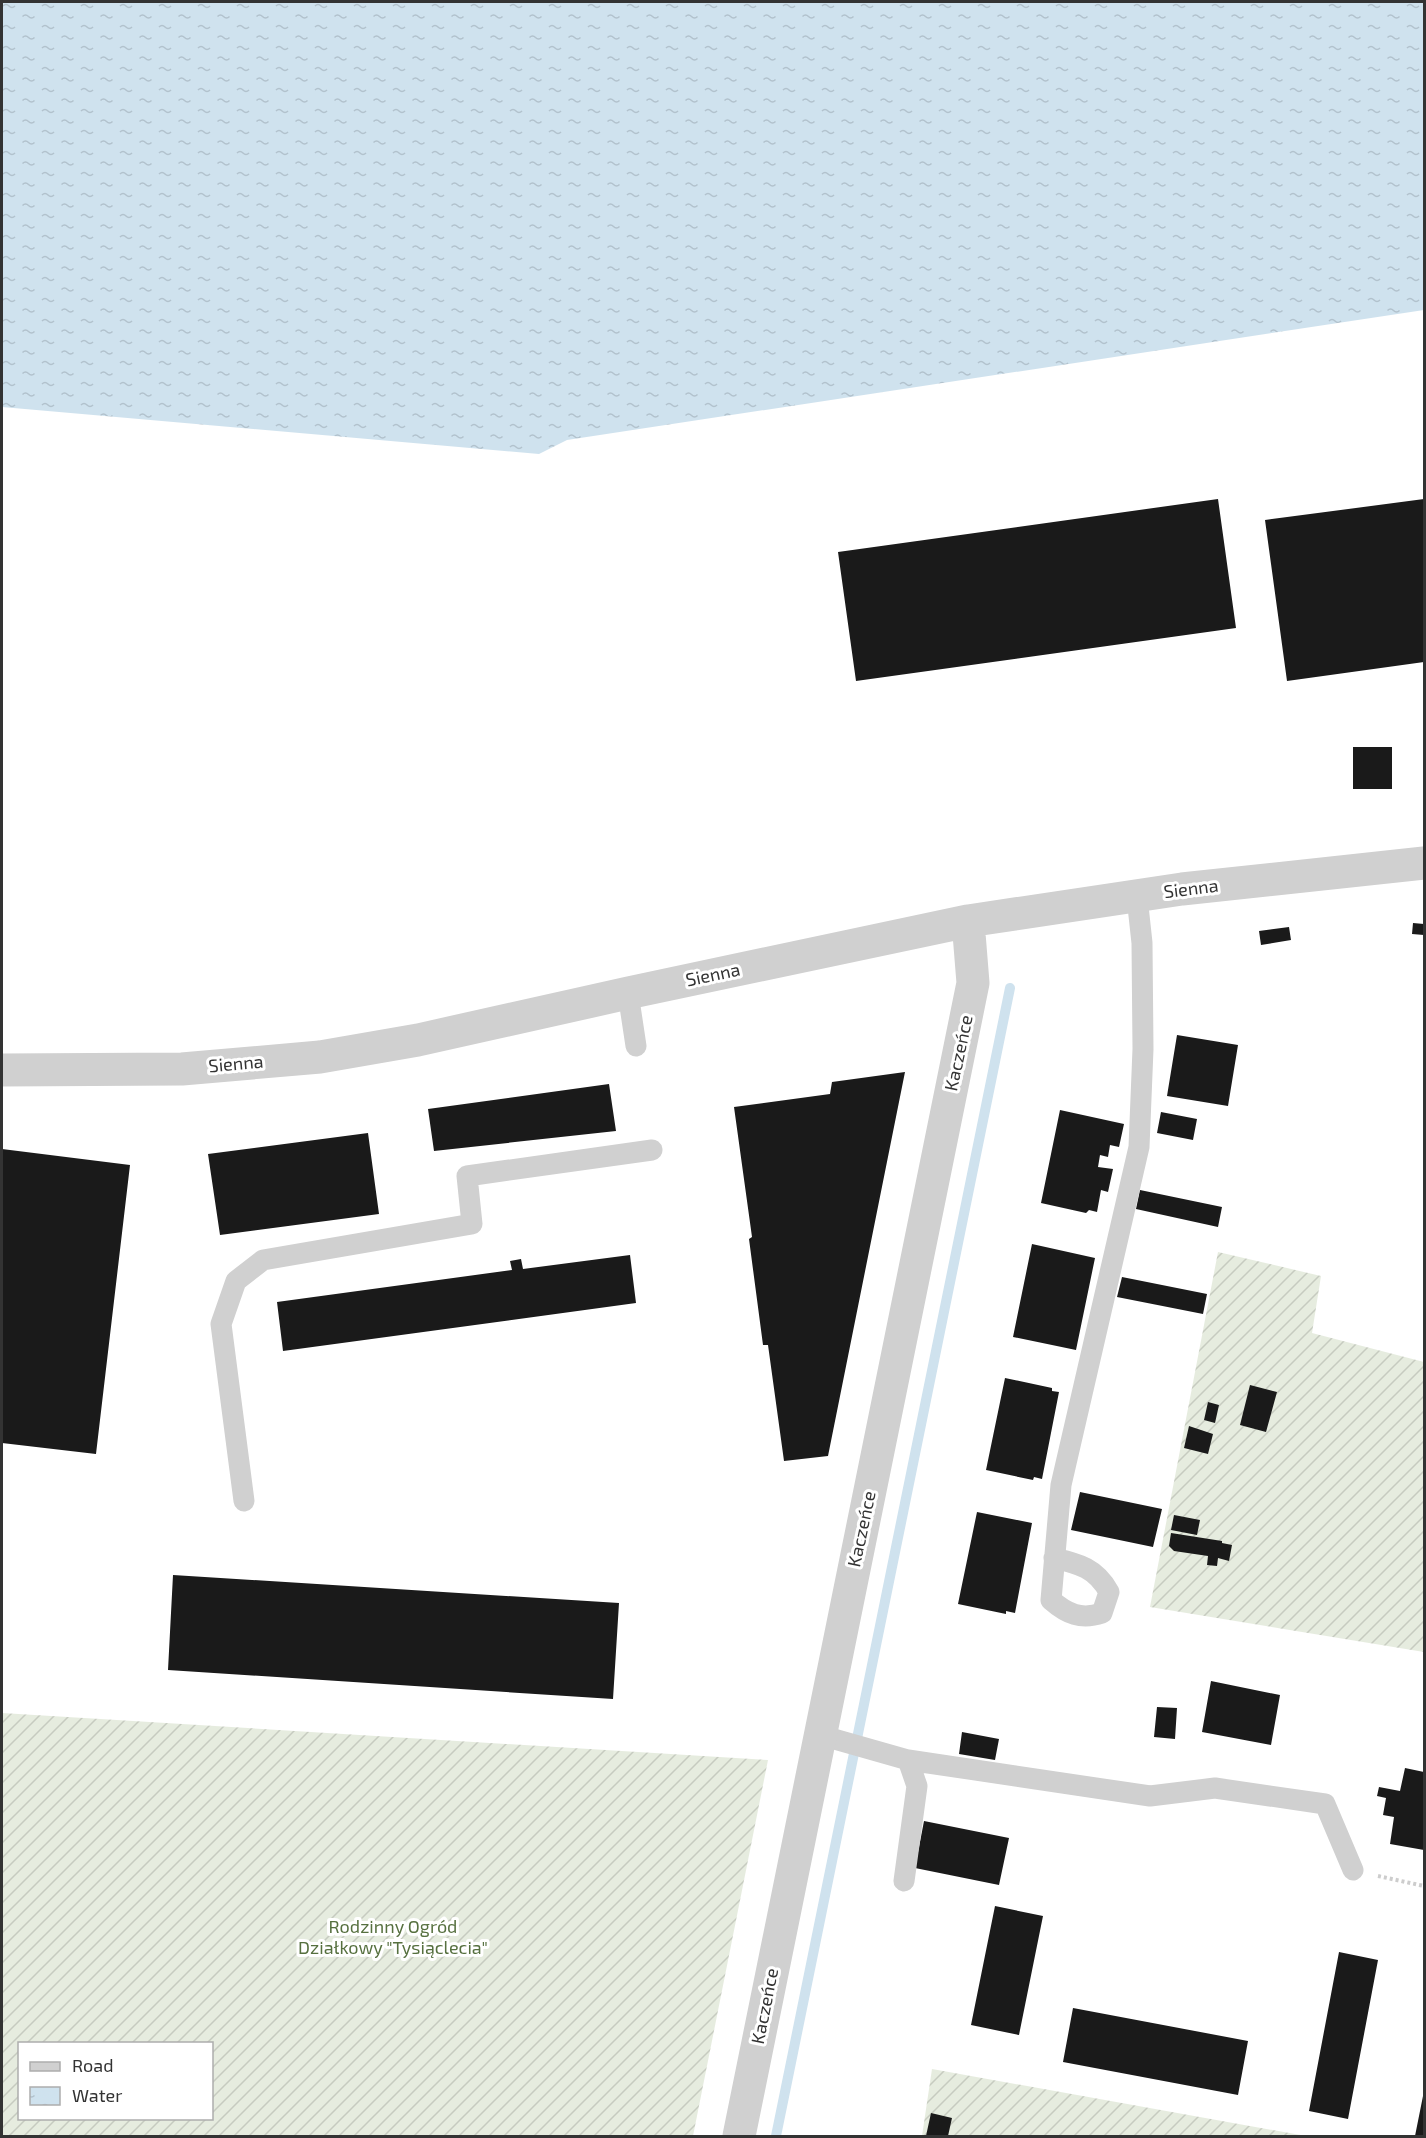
<svg xmlns="http://www.w3.org/2000/svg" width="1426" height="2138" font-family="'Exo 2',sans-serif">
<defs>
<pattern id="garden-furrows" width="10" height="10" patternUnits="userSpaceOnUse" patternTransform="scale(1.5)"><rect width="10" height="10" fill="#e6ecdf"/><path d="M-1 1l2-2M0 10L10 0M9 11l2-2" fill="none" stroke="#c6cbc0"/></pattern>
<pattern id="water-ripples" width="26" height="14" patternUnits="userSpaceOnUse" patternTransform="scale(1.5)"><rect width="26" height="14" fill="#cfe2ee"/><path d="M2 4q2-2 4 0t4 0M15 11q2-2 4 0t4 0" fill="none" stroke="#b2c2cd"/></pattern>
</defs>
<rect width="100%" height="100%" fill="#fff"/>
<!-- garden -->
<path fill="url(#garden-furrows)" fill-rule="evenodd" d="M1218,1252L1321,1276L1312,1333L1424,1362V1652L1150,1607Z
M2,1713L768,1760L693,2136H2ZM20,2044H212V2118H20Z
M932,2069L1306,2136H922Z"/>
<!-- water -->
<path fill="url(#water-ripples)" d="M2,2H1424V310L567,440L539,454L2,407Z"/>
<g fill="none" stroke-linecap="round" stroke-linejoin="round">
<!-- stream -->
<path stroke="#cfe2ee" stroke-width="10" d="M776,2136L1010,988"/>
</g>
<!-- building -->
<path fill="#1a1a1a" d="M1218,499L1236,628L856,681L838,552Z
M1424,499V662L1287,681L1265,520Z
M1353,747H1392V789H1353Z
M1413,923L1424,924V935L1412,934Z
M1289,927L1291,940L1261,945L1259,931Z
M1177,1035L1238,1045L1228,1106L1167,1096Z
M905,1072L828,1456L784,1461L768,1345H763L749,1239L752,1237L734,1107L830,1094L832,1082Z
M609,1084L616,1131L434,1151L428,1109Z
M1060,1110L1124,1124L1119,1147L1110,1145L1108,1157L1100,1155L1098,1167L1113,1169L1108,1192L1101,1190L1097,1212L1089,1210L1086,1213L1041,1203Z
M1161,1112L1197,1119L1193,1140L1157,1133Z
M368,1133L379,1214L220,1235L208,1154Z
M2,1149L130,1165L96,1454L2,1443Z
M1140,1190L1222,1207L1218,1227L1136,1209Z
M1032,1244L1095,1258L1076,1350L1013,1337Z
M630,1255L636,1303L283,1351L277,1302L512,1270L510,1261L521,1259L523,1269Z
M1122,1277L1207,1294L1203,1314L1117,1297Z
M1005,1378L1052,1388V1391L1059,1392L1042,1479L1034,1477L1033,1480L986,1470Z
M1250,1385L1277,1392L1266,1432L1240,1425Z
M1208,1402L1219,1405L1215,1423L1204,1420Z
M1189,1426L1213,1434L1208,1454L1184,1448Z
M1080,1492L1162,1509L1153,1547L1071,1530Z
M977,1512L1032,1523L1015,1613L1006,1611V1614L958,1604Z
M1174,1515L1200,1520L1197,1535L1171,1530Z
M1171,1533L1222,1541V1543L1232,1545L1229,1561L1218,1558L1217,1566L1207,1565L1208,1556L1174,1551L1169,1546Z
M173,1575L619,1603L613,1699L168,1670Z
M1211,1681L1280,1695L1271,1745L1202,1732Z
M1157,1707L1177,1708L1175,1739L1154,1737Z
M962,1732L999,1739L995,1760L959,1754Z
M1405,1768L1424,1772V1850L1390,1844L1394,1817L1383,1815L1386,1798L1377,1796L1379,1787L1400,1791Z
M924,1821L1009,1838L999,1885L915,1868Z
M995,1906L1043,1916L1019,2035L971,2025Z
M1339,1952L1378,1960L1348,2119L1309,2111Z
M1073,2008L1248,2041L1238,2095L1063,2062Z
M1423,2096L1424,2136H1415Z
M931,2113L952,2118L948,2136H926Z"/>
<g fill="none" stroke-linecap="round" stroke-linejoin="round">
<!-- path -->
<path stroke="#cdcdcd" stroke-width="4" stroke-dasharray="3 3" stroke-linecap="butt" d="M1378,1876L1424,1886"/>
<!-- service -->
<path stroke="#d0d0d0" stroke-width="21" d="M628,993L636,1046
M244,1501L221,1324L236,1281L263,1260L472,1224L467,1176L652,1150
M1054,1558C1079,1564 1096,1568 1109,1592L1102,1613C1081,1620 1067,1614 1051,1600L1061,1485L1139,1147L1143,1049L1142,943L1137,897
M820,1735L908,1760L917,1786L904,1881
M908,1760L1150,1796L1215,1788L1325,1804L1353,1870"/>
<!-- minor -->
<path stroke="#d0d0d0" stroke-width="33" d="M2,1070L182,1069L320,1057L418,1040L628,993L968,921L1182,889L1424,863
M739,2136L973,983L968,921"/>
</g>
<g text-anchor="middle" stroke-width="6" stroke-linejoin="round" paint-order="stroke">
<!-- street labels -->
<g font-size="18" fill="#333" stroke="#fff">
<text transform="translate(1191 889) rotate(-7)" y="6">Sienna</text>
<text transform="translate(713 975) rotate(-12)" y="6">Sienna</text>
<text transform="translate(959 1053) rotate(-78)" y="6">Kaczeńce</text>
<text transform="translate(236 1064) rotate(-5)" y="6">Sienna</text>
<text transform="translate(862 1529) rotate(-78)" y="6">Kaczeńce</text>
<text transform="translate(765 2006) rotate(-79)" y="6">Kaczeńce</text>
</g>
<!-- park labels -->
<g font-size="18" fill="#56703f" stroke="#fff">
<text x="393" y="1933">Rodzinny Ogród<tspan x="393" dy="21">Działkowy "Tysiąclecia"</tspan></text>
</g>
</g>
<!-- border -->
<rect width="1426" height="2138" fill="none" stroke="#333333" stroke-width="6"/>
<!-- legend -->
<rect x="18" y="2042" width="195" height="78" fill="#ffffff" stroke="#adadad" stroke-width="1.5"/>
<rect x="30" y="2062" width="30" height="9" fill="#d0d0d0" stroke="#adadad" stroke-width="1.5"/>
<text x="72" y="2072" font-size="18" fill="#333333">Road</text>
<rect x="30" y="2087" width="30" height="18" fill="url(#water-ripples)" stroke="#adadad" stroke-width="1.5"/>
<text x="72" y="2102" font-size="18" fill="#333333">Water</text>
</svg>
